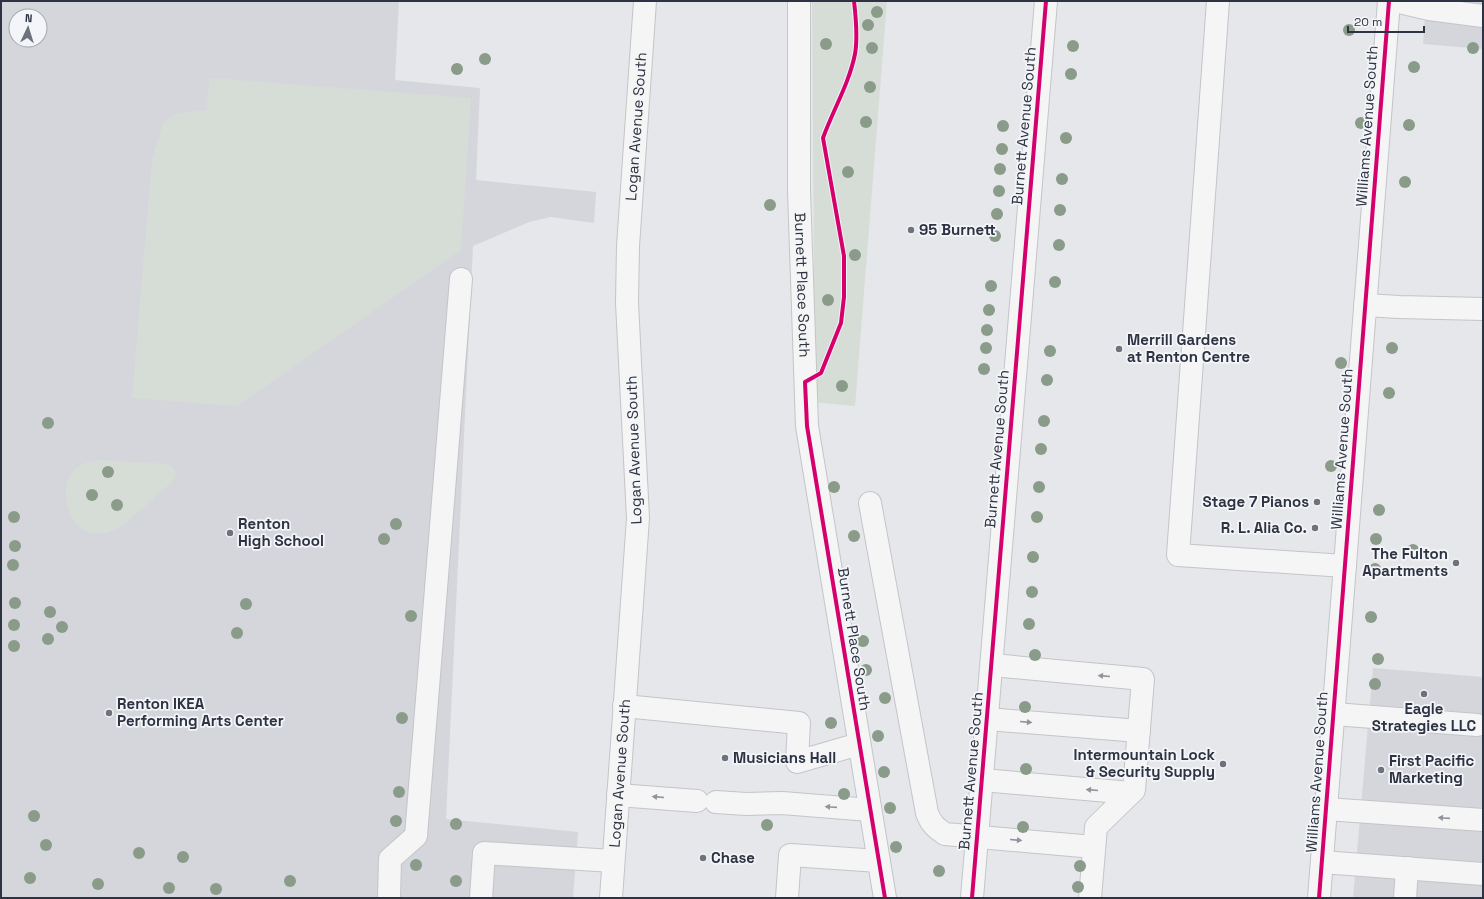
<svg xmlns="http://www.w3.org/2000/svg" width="1484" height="899" font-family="'Space Grotesk',sans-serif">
<rect width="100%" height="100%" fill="#e5e7ea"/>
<!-- built -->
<path fill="#d4d6dc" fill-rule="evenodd" d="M1,1H399L395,80L480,88L476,180L596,192L594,223L551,217L529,222L473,246L446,819L578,832L573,898H1ZM16,16H40V40H16Z
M1426,1H1483V49L1423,44Z
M1373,668L1483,677V898H1353Z"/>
<!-- green -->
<path fill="#d6ddd6" d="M812,1H887L855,406L812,402L814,265Z
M210,78L471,98L461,250L237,406L132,398L152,160L163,123L175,114L206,110Z
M98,460L166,464C173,466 175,469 176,476L171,483L122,526C113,531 103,535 92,533C66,528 56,482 78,467C84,463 91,461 98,460Z"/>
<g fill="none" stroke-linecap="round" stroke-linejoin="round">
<!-- minor casing -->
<g stroke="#c3c5c8" stroke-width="24">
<g id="minor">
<path id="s1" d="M799,1V191L807,426L885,898"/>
<path d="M1218,1L1178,555L1345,566"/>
<path d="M1395,1L1429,9L1483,16"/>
<path d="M1365,305L1399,307L1483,309"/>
<path d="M870,503L927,813C931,824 936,828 945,834L1094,847"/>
<path d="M992,665L1143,679L1134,790L1096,827L1090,898"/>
<path d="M624,706L799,723L797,762L859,744"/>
<path d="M1334,714L1477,725"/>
<path d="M987,719L1139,731"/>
<path d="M982,780L1131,793"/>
<path d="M618,795L697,801"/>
<path d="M716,802L746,804L782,803L870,810"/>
<path d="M1326,809L1483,820"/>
<path d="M1322,862L1483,874"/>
<path d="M389,898L390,859L416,836L461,279"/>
<path d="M481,898L484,853L613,861"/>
<path id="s2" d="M611,898L638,518L627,303L628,246L645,1"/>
<path d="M787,898L790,855L879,861"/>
<path d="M972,898L1046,1"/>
<path d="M1319,898L1389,1"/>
<path d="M1405,898L1407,868"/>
</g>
</g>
<!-- minor -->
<use href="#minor" stroke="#f5f5f6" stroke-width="22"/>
<!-- cycleway casing -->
<g stroke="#f4f5f8" stroke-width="6">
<path id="cycleway" d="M854,1C856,18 858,37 855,54C849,84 833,110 823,138L844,256V297L841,323L821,373L805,382L807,426L885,898
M972,898L1046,1
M1319,898L1389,1"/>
</g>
<!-- cycleway -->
<use href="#cycleway" stroke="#d6006c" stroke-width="4"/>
</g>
<!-- trees -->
<g fill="#8a9b8a">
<circle cx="877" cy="12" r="6"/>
<circle cx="868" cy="25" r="6"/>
<circle cx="1349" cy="30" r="6"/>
<circle cx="826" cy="44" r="6"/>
<circle cx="1073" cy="46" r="6"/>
<circle cx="872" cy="48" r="6"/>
<circle cx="1473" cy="48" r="6"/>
<circle cx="485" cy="59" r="6"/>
<circle cx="1414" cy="67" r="6"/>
<circle cx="457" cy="69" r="6"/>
<circle cx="1071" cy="74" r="6"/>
<circle cx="870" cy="87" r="6"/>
<circle cx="866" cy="122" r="6"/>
<circle cx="1361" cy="123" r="6"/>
<circle cx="1409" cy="125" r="6"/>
<circle cx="1003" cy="126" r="6"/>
<circle cx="1066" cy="138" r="6"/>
<circle cx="1002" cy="149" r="6"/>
<circle cx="1000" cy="169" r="6"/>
<circle cx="848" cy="172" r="6"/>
<circle cx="1062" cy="179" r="6"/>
<circle cx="1405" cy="182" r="6"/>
<circle cx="999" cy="191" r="6"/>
<circle cx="770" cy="205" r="6"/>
<circle cx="1060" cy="210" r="6"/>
<circle cx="997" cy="214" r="6"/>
<circle cx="995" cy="236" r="6"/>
<circle cx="1059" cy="245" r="6"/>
<circle cx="855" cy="255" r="6"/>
<circle cx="1055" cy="282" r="6"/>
<circle cx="991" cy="286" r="6"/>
<circle cx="828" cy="300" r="6"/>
<circle cx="989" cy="310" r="6"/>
<circle cx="987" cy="330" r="6"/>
<circle cx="986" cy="348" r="6"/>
<circle cx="1392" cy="348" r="6"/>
<circle cx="1050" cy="351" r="6"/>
<circle cx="1341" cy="363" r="6"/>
<circle cx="984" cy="369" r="6"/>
<circle cx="1047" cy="380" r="6"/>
<circle cx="842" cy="386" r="6"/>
<circle cx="1389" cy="393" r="6"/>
<circle cx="1044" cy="421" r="6"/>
<circle cx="48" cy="423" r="6"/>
<circle cx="1041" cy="449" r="6"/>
<circle cx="1331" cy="466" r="6"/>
<circle cx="108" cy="472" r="6"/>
<circle cx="834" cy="487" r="6"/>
<circle cx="1039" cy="487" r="6"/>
<circle cx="92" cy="495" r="6"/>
<circle cx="117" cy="505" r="6"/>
<circle cx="1379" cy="510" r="6"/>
<circle cx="14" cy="517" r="6"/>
<circle cx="1037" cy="517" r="6"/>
<circle cx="396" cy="524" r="6"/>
<circle cx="854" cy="536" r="6"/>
<circle cx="384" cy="539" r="6"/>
<circle cx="1376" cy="539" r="6"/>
<circle cx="15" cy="546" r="6"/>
<circle cx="1413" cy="550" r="6"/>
<circle cx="1033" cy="557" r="6"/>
<circle cx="13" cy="565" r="6"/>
<circle cx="1375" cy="569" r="6"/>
<circle cx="1032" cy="592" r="6"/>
<circle cx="15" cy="603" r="6"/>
<circle cx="246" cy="604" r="6"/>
<circle cx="50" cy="612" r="6"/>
<circle cx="411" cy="616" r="6"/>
<circle cx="1371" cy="617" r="6"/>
<circle cx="1029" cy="624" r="6"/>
<circle cx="14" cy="625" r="6"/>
<circle cx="62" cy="627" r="6"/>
<circle cx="237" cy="633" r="6"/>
<circle cx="48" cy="639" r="6"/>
<circle cx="863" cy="641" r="6"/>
<circle cx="14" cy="646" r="6"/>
<circle cx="1035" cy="655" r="6"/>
<circle cx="1378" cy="659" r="6"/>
<circle cx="866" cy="670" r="6"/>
<circle cx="1375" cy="684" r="6"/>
<circle cx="885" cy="698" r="6"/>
<circle cx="1025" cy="707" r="6"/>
<circle cx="402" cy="718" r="6"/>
<circle cx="831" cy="723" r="6"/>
<circle cx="878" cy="736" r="6"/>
<circle cx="1026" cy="769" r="6"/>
<circle cx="884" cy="772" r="6"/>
<circle cx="399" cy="792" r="6"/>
<circle cx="844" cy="794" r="6"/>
<circle cx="890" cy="808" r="6"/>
<circle cx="34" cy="816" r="6"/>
<circle cx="396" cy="821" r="6"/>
<circle cx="456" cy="824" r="6"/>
<circle cx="767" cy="825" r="6"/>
<circle cx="1023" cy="827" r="6"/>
<circle cx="46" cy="845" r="6"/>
<circle cx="896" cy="847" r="6"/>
<circle cx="139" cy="853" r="6"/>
<circle cx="183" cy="857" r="6"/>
<circle cx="416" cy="865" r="6"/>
<circle cx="1080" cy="866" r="6"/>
<circle cx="939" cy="871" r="6"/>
<circle cx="30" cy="878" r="6"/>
<circle cx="290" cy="881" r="6"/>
<circle cx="456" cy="881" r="6"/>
<circle cx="98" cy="884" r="6"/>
<circle cx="1078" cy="887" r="6"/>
<circle cx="169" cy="888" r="6"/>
<circle cx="216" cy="889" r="6"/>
</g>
<!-- one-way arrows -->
<defs><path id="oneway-solid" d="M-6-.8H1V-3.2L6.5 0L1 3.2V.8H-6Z"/></defs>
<g fill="#91949c">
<use href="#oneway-solid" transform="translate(1104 676) rotate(-175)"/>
<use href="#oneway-solid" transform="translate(1026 722) rotate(5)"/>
<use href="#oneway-solid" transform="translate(1092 790) rotate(-175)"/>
<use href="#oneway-solid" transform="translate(658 797) rotate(-175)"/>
<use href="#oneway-solid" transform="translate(831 807) rotate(-176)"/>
<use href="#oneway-solid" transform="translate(1444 818) rotate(-176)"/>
<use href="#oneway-solid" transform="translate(1016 840) rotate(5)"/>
</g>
<!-- markers -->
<g fill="#6d727d" stroke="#f4f5f8" stroke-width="1.5">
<circle cx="911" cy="230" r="4"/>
<circle cx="1119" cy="349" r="4"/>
<circle cx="1317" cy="502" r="4"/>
<circle cx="1315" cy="528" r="4"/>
<circle cx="230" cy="533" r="4"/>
<circle cx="1456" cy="563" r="4"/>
<circle cx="1424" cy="694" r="4"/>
<circle cx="109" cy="713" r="4"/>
<circle cx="725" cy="758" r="4"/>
<circle cx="1223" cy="764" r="4"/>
<circle cx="1381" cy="770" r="4"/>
<circle cx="703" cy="858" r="4"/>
</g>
<g text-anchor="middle" stroke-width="3.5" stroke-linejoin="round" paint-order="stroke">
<!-- street labels -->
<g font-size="15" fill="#2d3342" stroke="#f4f5f8">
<text dy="5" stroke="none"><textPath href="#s2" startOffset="773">Logan Avenue South</textPath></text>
<text transform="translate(1024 126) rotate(-85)" y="5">Burnett Avenue South</text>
<text transform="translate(1367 126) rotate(-86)" y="5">Williams Avenue South</text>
<text dy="5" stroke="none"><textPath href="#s1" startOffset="284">Burnett Place South</textPath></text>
<text transform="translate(997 449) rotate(-85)" y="5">Burnett Avenue South</text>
<text transform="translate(1342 449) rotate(-86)" y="5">Williams Avenue South</text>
<text transform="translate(634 450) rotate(-92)" y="5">Logan Avenue South</text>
<text transform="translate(854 639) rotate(81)" y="5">Burnett Place South</text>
<text transform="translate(971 771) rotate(-85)" y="5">Burnett Avenue South</text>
<text transform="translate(1317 772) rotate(-86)" y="5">Williams Avenue South</text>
<text dy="5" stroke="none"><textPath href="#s2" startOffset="125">Logan Avenue South</textPath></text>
</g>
<!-- poi labels -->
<g font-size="15" font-weight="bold" fill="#2d3342" stroke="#f4f5f8" text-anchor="start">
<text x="919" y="235">95 Burnett</text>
<text x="1127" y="345">Merrill Gardens<tspan x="1127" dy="17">at Renton Centre</tspan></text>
<text x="1309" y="507" text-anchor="end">Stage 7 Pianos</text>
<text x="238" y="529">Renton<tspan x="238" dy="17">High School</tspan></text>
<text x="1307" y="533" text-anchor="end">R. L. Alia Co.</text>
<text x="1448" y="559" text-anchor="end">The Fulton<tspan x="1448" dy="17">Apartments</tspan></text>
<text x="117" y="709">Renton IKEA<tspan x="117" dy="17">Performing Arts Center</tspan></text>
<text x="1424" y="714" text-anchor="middle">Eagle<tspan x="1424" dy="17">Strategies LLC</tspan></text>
<text x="1215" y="760" text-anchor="end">Intermountain Lock<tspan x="1215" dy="17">&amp; Security Supply</tspan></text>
<text x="733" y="763">Musicians Hall</text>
<text x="1389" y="766">First Pacific<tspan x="1389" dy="17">Marketing</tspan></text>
<text x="711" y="863">Chase</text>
</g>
</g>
<!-- border -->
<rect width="1484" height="899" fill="none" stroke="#2d3342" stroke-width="4"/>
<!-- north arrow -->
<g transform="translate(28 28) rotate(4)"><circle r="19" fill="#f4f5f8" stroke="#a4a7af"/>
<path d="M0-3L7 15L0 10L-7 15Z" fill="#6d727d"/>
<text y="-6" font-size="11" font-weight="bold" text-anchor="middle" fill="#2d3342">N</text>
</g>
<!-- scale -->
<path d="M1348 26v6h76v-6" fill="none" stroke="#2d3342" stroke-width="2"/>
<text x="1354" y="26" font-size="12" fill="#2d3342" stroke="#f4f5f8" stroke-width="3" paint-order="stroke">20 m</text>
</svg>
